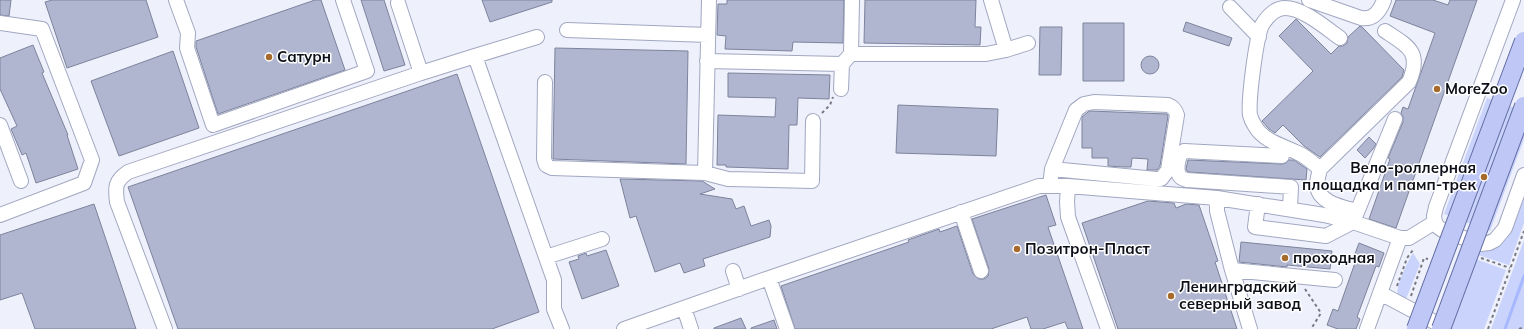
<svg xmlns="http://www.w3.org/2000/svg" width="1524" height="329" font-family="Mulish,sans-serif">
<rect width="100%" height="100%" fill="#eef1fc"/>
<!-- green -->
<path fill="#c9d3fb" d="M1487,98L1524,111V139L1490,231L1444,214Z
M1524,197V223L1509,265L1472,253C1511,252 1513,227 1524,197Z
M1524,240V329H1491Z
M1413,253L1420,264L1406,299L1398,295C1395,287 1408,261 1413,253Z
M1470,257L1506,270L1484,329H1452L1449,315Z"/>
<g fill="none" stroke-linecap="round" stroke-linejoin="round">
<!-- stream -->
<path stroke="#a8b8fe" stroke-width="3" d="M1505,329L1524,276"/>
</g>
<!-- building -->
<path fill="#b0b6d0" stroke="#7d839b" d="M0,0H11L9,16L0,15Z
M52,0H146L158,37L67,68L45,2Z
M315,0H321L345,70L218,114L196,47V41Z
M361,0H384L405,65L384,71Z
M482,0H552V2L490,22Z
M727,0H844L843,43L793,42L792,51L725,49L726,36L717,35L718,4H727Z
M865,0H976L975,27H981L980,45L864,43Z
M1396,0H1433L1448,5L1450,0H1477L1396,228L1369,219L1390,159L1388,158L1403,122V117L1401,113L1403,107L1408,109L1435,33L1390,16Z
M1296,19L1331,54L1339,46H1343L1347,43L1348,37L1360,26L1362,27L1404,70L1402,77L1320,157L1304,146L1283,125L1275,133L1269,129L1262,121L1313,71L1279,36Z
M1186,22L1232,38L1229,46L1183,31Z
M1083,23H1124V81H1083Z
M1040,27H1062L1061,75H1039Z
M33,45L44,72L42,73L68,135H67L78,169L36,183L26,153L22,155L11,129L17,126L0,89V58Z
M555,48L688,51L686,164L553,159Z
M173,51L199,128L119,156L91,81Z
M1141 65a9 9 0 1 1 18 0a9 9 0 1 1-18 0Z
M728,73L830,75L829,99L798,98L797,125H789L788,169L726,167V165H717L718,115L775,117L776,98L728,97Z
M457,74L539,312L492,329H178L128,187Z
M898,105L998,109L996,156L896,153Z
M1090,111L1167,114L1168,116L1160,166L1157,170H1147L1148,159L1132,158L1131,167H1123L1108,166V158H1092V148H1082V117L1088,112Z
M1369,137L1376,144L1373,149L1365,158L1357,150Z
M1188,160L1282,164L1286,163L1289,160H1294L1307,169L1306,180L1189,172L1187,171L1186,169Z
M620,179L702,181L715,189L700,194L732,199L736,209L744,206L751,226L769,220L771,226L770,237L703,259L705,266L684,273L680,263L655,272L636,216L630,218Z
M1046,195L1056,225L1048,227L1083,329H1068L1065,322L1043,329H1031L1027,317L991,329H795L781,286L909,242L908,240L939,229L940,232L957,226L973,274L979,279H984L988,276L989,269L972,219Z
M1148,201L1174,203L1176,208L1186,204L1199,205L1218,261L1215,262L1237,329H1118L1082,223Z
M94,204L136,329H35L22,293L0,300V235Z
M1241,242L1332,251L1330,269L1287,265V267L1239,262Z
M1359,243L1384,253L1379,267L1376,266L1357,317L1360,319L1356,329H1338L1327,325L1333,309L1338,311L1356,260L1353,259Z
M606,250L619,286L582,299L569,262L579,259L578,256L586,253L587,256Z
M741,318L746,329H714V328Z
M774,320L777,329H751V328Z"/>
<g fill="none" stroke-linecap="round" stroke-linejoin="round">
<!-- minor casing -->
<g stroke="#a1a7c0" stroke-width="16">
<path id="minor" d="M176,0L188,33L187,48L213,125L367,71L343,0
M991,0L1006,50
M1309,0L1361,18C1374,20 1380,11 1384,0
M1513,0L1436,207L1434,216L1435,222L1438,227L1444,231L1481,244L1489,243L1495,240L1505,228L1524,175
M1230,7L1259,37
M0,23L42,29L92,160L84,183L0,215
M567,30L708,35
M537,37L475,56L554,280V309L562,329
M851,54L852,0
M707,61L842,64L851,54H986L1006,50L1028,43
M421,73L475,56
M545,82L544,159L546,165L552,168L705,173L709,0
M841,89L842,64
M0,125L21,181
M1282,156L1184,151C1178,155 1176,169 1179,175C1181,179 1184,179 1187,180L1291,187L1290,209
M1320,169C1313,163 1307,157 1298,153C1284,146 1263,141 1255,126C1253,123 1251,119 1250,115C1248,101 1256,38 1262,25C1267,17 1275,8 1285,8C1303,8 1326,28 1340,38
M705,173L728,179L812,181L813,121
M1050,185L1052,169L1076,110L1084,104L1094,102L1168,105C1173,107 1175,109 1177,115L1168,170L1161,179H1156L1052,169
M1068,186L1067,202L1068,217L1108,329
M1217,198V211L1232,270L1250,329
M1258,204L1255,227L1326,236L1353,222L1395,119
M1357,211C1343,207 1318,203 1317,185C1317,179 1319,174 1320,169L1409,82C1422,52 1408,46 1385,31
M961,212L981,271
M546,257L602,239
M1232,270L1335,280
M733,271L739,289
M769,278L787,329
M1380,293L1440,325L1444,329
M684,308L691,329
M165,329L117,202C115,187 115,181 128,172L421,73L398,3
M624,329L769,278L1039,186H1068L1217,198L1324,215L1353,222L1400,238H1409L1435,222
M1367,329L1400,238"/>
</g>
<!-- path -->
<path stroke="#777983" stroke-width="2" stroke-dasharray="3 3" stroke-linecap="butt" d="M822,113L830,105L833,97
M1481,258L1510,268
M1397,286L1407,258L1413,250
M1305,289L1321,313L1311,329
M1411,296L1424,258L1428,259
M1488,329L1524,231
M1519,329L1524,327"/>
<!-- minor -->
<use href="#minor" stroke="#fff" stroke-width="14"/>
<!-- major-bridge casing -->
<g stroke="#646ea4" stroke-width="20" stroke-linecap="butt">
<path id="major-bridge" d="M1416,329L1524,41
M1441,329L1524,106"/>
</g>
<!-- major-bridge -->
<use href="#major-bridge" stroke="#bec7f5" stroke-width="18"/>
</g>
<!-- markers -->
<g fill="#a66b2c" stroke="#fff" stroke-width="1.5">
<circle cx="269" cy="57" r="4"/>
<circle cx="1437" cy="89" r="4"/>
<circle cx="1484" cy="177" r="4"/>
<circle cx="1017" cy="249" r="4"/>
<circle cx="1285" cy="258" r="4"/>
<circle cx="1171" cy="296" r="4"/>
</g>
<g text-anchor="middle" stroke-width="3" stroke-linejoin="round" paint-order="stroke">
<!-- poi labels -->
<g font-size="15" font-weight="bold" fill="#0e1019" stroke="#fff" text-anchor="start">
<text x="277" y="62">Сатурн</text>
<text x="1445" y="94">MoreZoo</text>
<text x="1476" y="173" text-anchor="end">Вело-роллерная<tspan x="1476" dy="17">площадка и памп-трек</tspan></text>
<text x="1025" y="254">Позитрон-Пласт</text>
<text x="1293" y="263">проходная</text>
<text x="1179" y="292">Ленинградский<tspan x="1179" dy="17">северный завод</tspan></text>
</g>
</g>
</svg>
